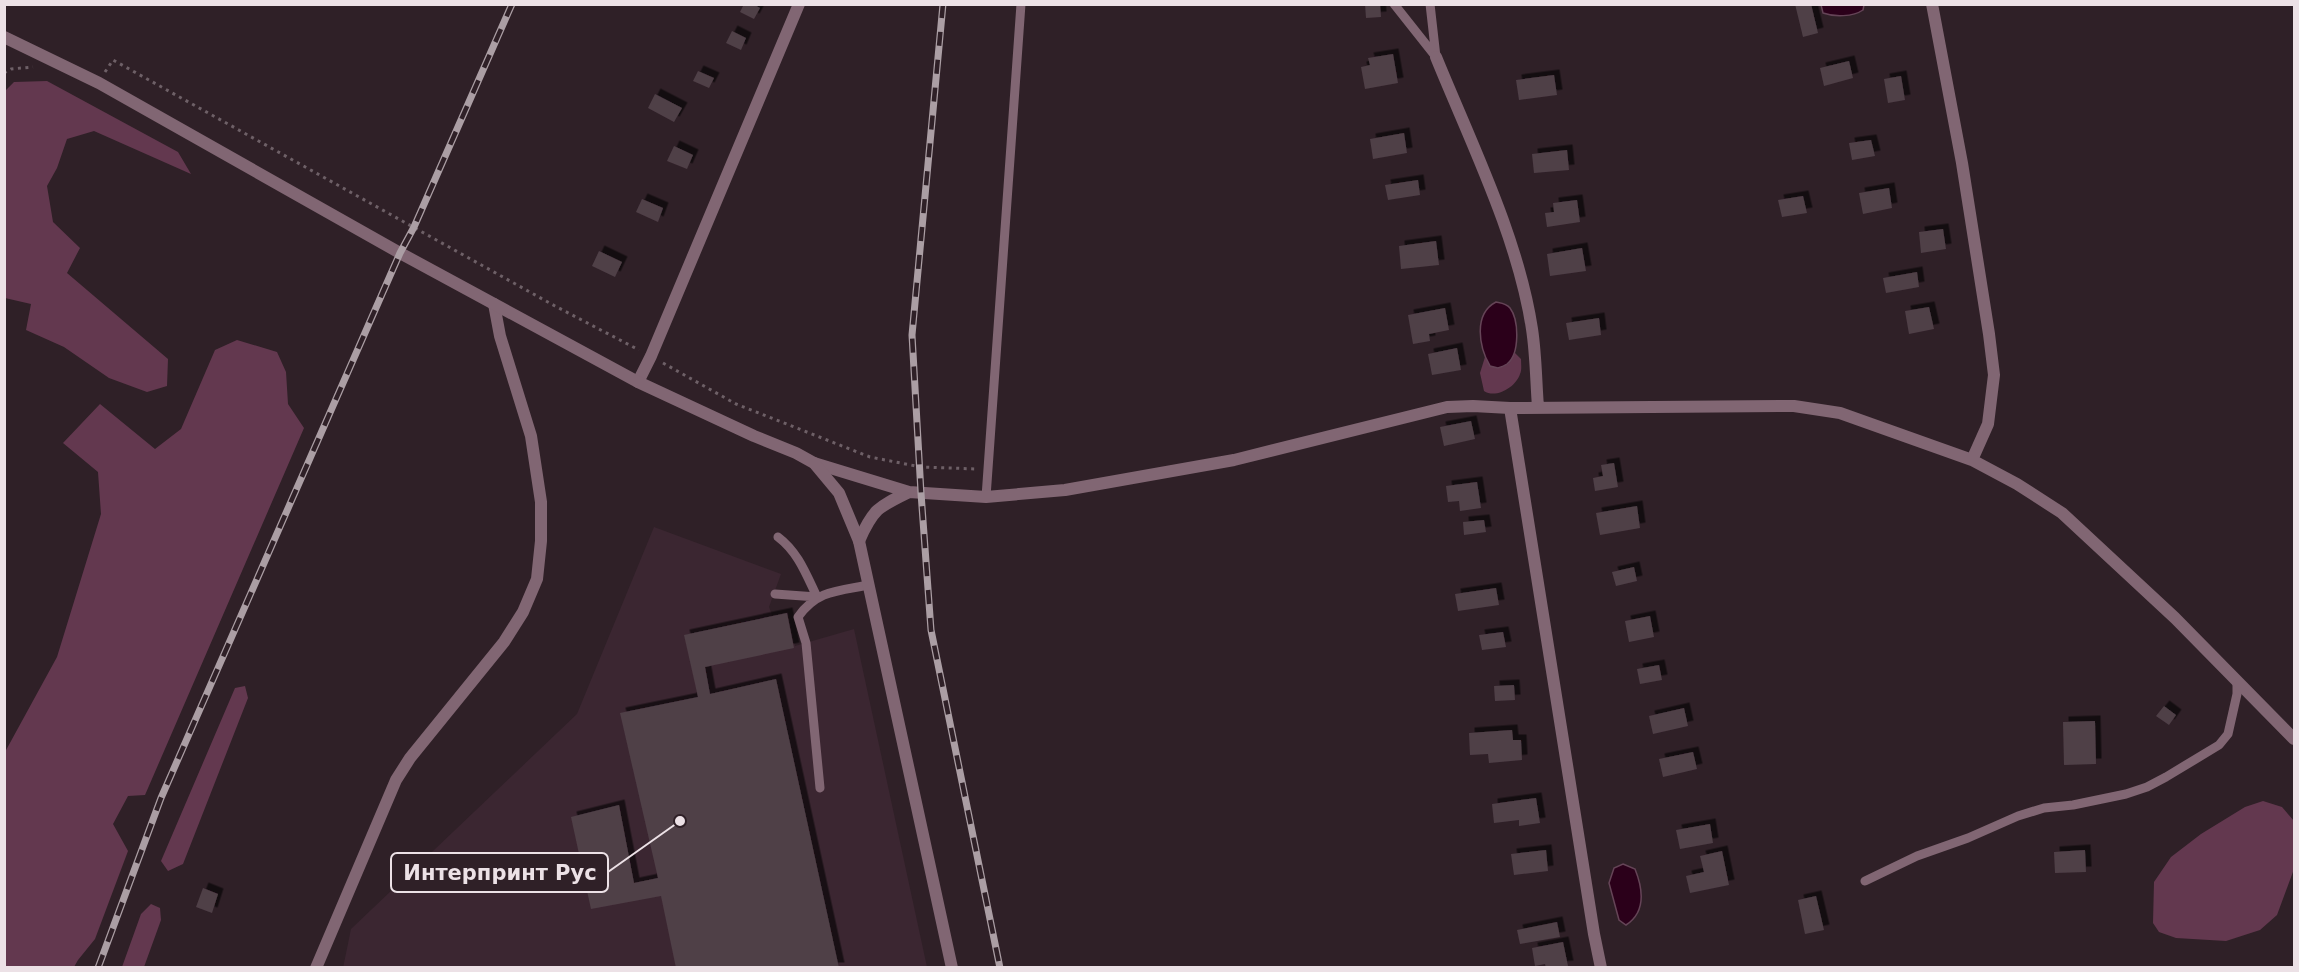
<svg xmlns="http://www.w3.org/2000/svg" width="2299" height="972" font-family="'DejaVu Sans',sans-serif">
<defs>
<filter id="shadow"><feDropShadow dx="5.5" dy="-5.5" stdDeviation="0" flood-color="#0009"/></filter>
</defs>
<rect width="100%" height="100%" fill="#2f2027"/>
<!-- built -->
<path fill="#3b2631" d="M654,527L781,574L769,607L772,615L788,612L795,646L854,629L927,967L343,968L351,929L577,714Z"/>
<!-- green -->
<path fill="#63384f" d="M47,81L178,152L191,174L94,131L67,139L57,168L47,186L53,222L80,248L67,273L168,359L167,386L147,392L109,378L64,347L26,330L31,304L5,298V91L14,82Z
M237,340L277,352L286,372L288,404L304,428L145,795L128,796L113,824L128,851L95,939L78,960L74,967H5V752L57,657L101,514L98,472L63,443L100,404L155,449L181,429L215,350Z
M1515,353L1521,359C1521,364 1522,370 1520,374C1516,387 1496,399 1484,391L1480,373L1485,357L1490,366L1508,364Z
M245,686L248,698L183,864L168,871L161,861L235,688Z
M2263,801L2282,807L2294,821V869L2277,915L2260,930L2226,941L2176,938L2159,932L2153,923L2154,882L2171,857L2201,834L2245,807Z
M151,904L160,908L161,920L144,967H122L141,914Z"/>
<!-- water -->
<path fill="#2b001a" stroke="#654457" stroke-width="1.5" d="M1821,5V4L1864,5L1863,10C1853,17 1834,17 1823,13Z
M1496,302C1501,303 1506,303 1510,308C1519,320 1520,354 1507,364C1504,366 1501,367 1498,368L1490,366C1479,347 1473,314 1496,302Z
M1623,864L1635,869C1643,889 1646,912 1626,925L1619,920L1609,883L1614,868Z"/>
<!-- building -->
<path fill="#4f3f47" filter="url(#shadow)" d="M744,4H753L760,8L754,19L740,12Z
M1365,4H1380L1381,17L1366,18Z
M1795,4H1811L1818,33L1803,37Z
M732,31L746,38L741,50L726,43Z
M1393,54L1398,83L1365,89L1361,67L1370,65L1368,58Z
M1849,61L1853,78L1824,86L1820,68Z
M698,71L714,78L709,88L693,81Z
M1554,75L1557,95L1519,100L1516,80Z
M1901,76L1905,100L1888,103L1884,79Z
M655,94L682,108L674,122L648,108Z
M1404,133L1407,153L1373,159L1370,139Z
M1871,140L1875,156L1852,160L1849,143Z
M674,146L693,155L687,169L667,161Z
M1567,150L1569,170L1534,173L1532,154Z
M1418,180L1420,195L1388,200L1385,185Z
M1889,188L1892,208L1863,214L1859,193Z
M1803,196L1807,213L1782,217L1778,200Z
M642,199L663,208L658,222L636,212Z
M1577,200L1580,222L1547,227L1545,213L1554,212L1553,203Z
M1943,229L1946,249L1921,253L1919,232Z
M1436,241L1439,265L1401,269L1399,246Z
M1582,248L1586,271L1550,276L1547,254Z
M599,251L622,262L615,277L592,266Z
M1917,272L1919,287L1886,293L1883,278Z
M1929,307L1934,329L1909,334L1905,311Z
M1445,308L1449,330L1429,334L1430,341L1413,344L1408,315Z
M1599,318L1601,335L1569,340L1566,323Z
M1457,348L1461,370L1432,375L1428,354Z
M1471,421L1475,439L1444,446L1440,427Z
M1614,463L1618,487L1595,491L1593,478L1603,476L1601,465Z
M1477,482L1481,508L1460,511L1459,501L1448,502L1446,486Z
M1637,506L1640,528L1600,535L1596,513Z
M1484,520L1486,532L1464,535L1463,522Z
M1634,567L1637,581L1616,586L1612,572Z
M1496,588L1499,605L1458,611L1455,594Z
M787,613L794,648L705,667L710,694L776,679L839,968H676L661,896L591,909L571,817L619,805L634,883L658,878L620,713L698,697L684,635Z
M1650,616L1654,637L1629,642L1625,621Z
M1503,632L1506,647L1482,650L1479,635Z
M1659,665L1662,680L1640,684L1637,669Z
M1514,685L1515,700L1495,701L1494,686Z
M2164,706L2176,715L2169,725L2156,716Z
M1684,708L1688,726L1653,734L1649,716Z
M2095,721L2096,764L2064,765L2063,722Z
M1512,730L1513,740H1521L1522,760L1489,763L1488,754L1470,755L1469,733Z
M1693,752L1697,769L1663,777L1659,759Z
M1536,798L1540,823L1519,826V820L1494,823L1492,804Z
M1710,824L1713,843L1680,849L1676,830Z
M1546,850L1548,871L1514,875L1511,854Z
M2085,850L2086,872L2055,873L2054,852Z
M1722,851L1729,885L1690,893L1686,876L1704,872L1700,856Z
M203,888L218,894L212,913L196,907Z
M1816,896L1824,930L1805,934L1798,900Z
M1557,922L1560,937L1520,944L1517,930Z
M1563,942L1568,966L1546,968L1545,964L1535,966L1532,948Z"/>
<g fill="none" stroke-linecap="round" stroke-linejoin="round">
<!-- path -->
<path stroke="#6e6067" stroke-width="3" stroke-dasharray="3 4.5" stroke-linecap="butt" d="M105,72L113,60L555,306L639,350
M4,73L11,69L33,67
M663,363L736,404L870,457L921,467L977,469"/>
<!-- service -->
<path stroke="#816673" stroke-width="9" d="M1394,4L1436,57
M1430,4L1436,57
M986,497L1021,4
M775,594L817,597C806,574 798,552 778,537
M820,788L806,643L798,617C817,590 838,591 869,585
M1865,881L1917,856L1968,838L2018,816L2044,808L2073,805L2126,794L2147,787L2166,777L2219,745L2228,734L2237,694V681"/>
<!-- minor -->
<path stroke="#816673" stroke-width="12" d="M1932,4L1962,163L1989,334L1994,375L1988,424L1972,460
M1436,57C1471,143 1518,237 1532,329C1536,355 1536,382 1538,407
M638,382L651,356L799,4
M1510,408L1594,934L1601,968
M814,463L909,492L986,497L1065,490L1234,460L1447,407L1473,406L1510,408L1794,406L1840,413L1972,460L2017,484L2062,513L2175,618L2294,739
M859,541C873,509 878,507 909,492
M316,968L396,780L410,758L504,642L523,612L537,579L541,541V502L531,436L500,336L494,304"/>
<!-- tertiary -->
<path stroke="#816673" stroke-width="12" d="M4,37L99,83L400,253L638,382L754,436L796,453L814,463L839,493L859,541L952,968"/>
<!-- rail casing -->
<g stroke="#ab9ea4" stroke-width="7">
<path id="rail" d="M943,4L912,335L921,493L931,630L1000,968
M98,968L161,798L400,253L414,227L512,4"/>
</g>
<!-- rail -->
<use href="#rail" stroke="#2f2027" stroke-width="4.5" stroke-dasharray="14" stroke-linecap="butt"/>
</g>
<!-- callouts -->
<path fill="none" stroke="#ece1e6" stroke-width="2" d="M680 821L608 872"/>
<circle fill="#ece1e6" stroke="#2f2027" stroke-width="2" cx="680" cy="821" r="6"/>
<rect fill="#2f2027" stroke="#ece1e6" stroke-width="2" x="391" y="853" width="217" height="39" rx="6"/>
<g font-size="21" text-anchor="middle" font-weight="bold" fill="#ece1e6">
<text x="500" y="880">Интерпринт Рус</text>
</g>
<!-- border -->
<rect width="2299" height="972" fill="none" stroke="#ece1e6" stroke-width="12"/>
</svg>
